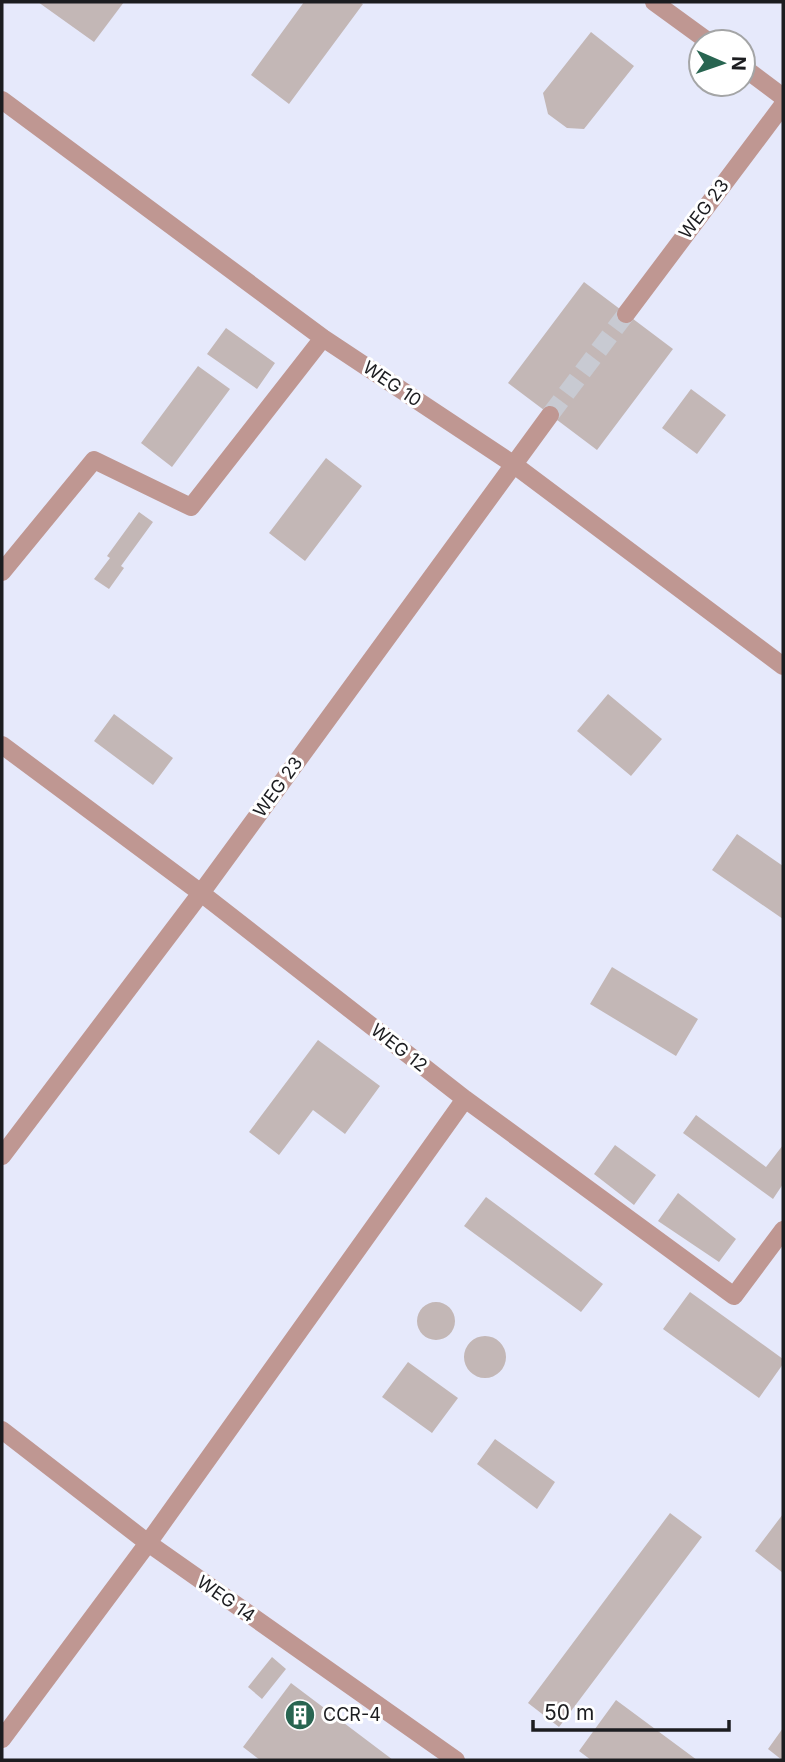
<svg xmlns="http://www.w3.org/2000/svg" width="785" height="1762" font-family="Inter,sans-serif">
<rect width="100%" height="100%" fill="#f3f5ff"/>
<!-- built -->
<path fill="#e6e9fb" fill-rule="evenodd" d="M2,2H783V1760H2ZM701,42H743V84H701Z"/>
<!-- building -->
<path fill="#c3b7b6" d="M38,2H124L94,42Z
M304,2H359L363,4L289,104L251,75Z
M591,32L634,66L584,129L567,128L548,114L543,93Z
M584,282L673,349L597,450L508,383Z
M226,328L275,363L257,389L207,354Z
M198,366L230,389L172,467L141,443Z
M691,389L726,415L697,454L662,428Z
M326,458L362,486L305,561L269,533Z
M139,512L153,522L121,566L124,568L109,589L94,579L110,558L107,556Z
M608,694L662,739L631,776L577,731Z
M114,714L173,758L153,785L94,741Z
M737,834L783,866V919L712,870Z
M612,967L698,1019L676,1056L590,1004Z
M318,1040L380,1086L345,1134L313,1110L279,1155L249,1132Z
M696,1115L766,1167L783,1145V1184L773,1199L683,1133Z
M615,1145L656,1175L634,1205L594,1174Z
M678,1193L736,1239L719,1262L658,1221Z
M486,1197L603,1284L581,1312L464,1226Z
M690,1292L783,1359V1364L759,1398L663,1329Z
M417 1321a19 19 0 1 1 38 0a19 19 0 1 1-38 0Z
M464 1357a21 21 0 1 1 42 0a21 21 0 1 1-42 0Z
M408,1362L458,1398L432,1433L382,1397Z
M495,1439L555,1482L537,1509L477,1464Z
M670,1513L702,1537L559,1727L528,1703Z
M783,1514V1573L755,1551Z
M272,1657L286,1669L262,1699L248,1687Z
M291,1683L393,1760H260L243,1747Z
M616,1700L697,1760H591L579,1751Z
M783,1728V1760H782L768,1749Z"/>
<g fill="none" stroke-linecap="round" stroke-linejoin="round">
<!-- minor-tunnel -->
<path stroke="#c8cad2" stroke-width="18" stroke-dasharray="18 9" stroke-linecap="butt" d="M550,415L626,314"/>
<!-- minor -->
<path stroke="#bf9792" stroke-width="18" d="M654,2L709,42
M743,67L783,97
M2,100L323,338L513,464L783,666
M626,314L783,105
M2,572L94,460L191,507L323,338
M2,745L201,893L465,1099L734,1296L783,1230
M2,1156L201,893L550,415
M2,1430L148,1543L456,1760
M2,1739L148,1543L465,1099"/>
</g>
<!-- icons -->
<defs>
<g id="building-disc" transform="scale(1.575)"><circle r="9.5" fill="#286551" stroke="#fff"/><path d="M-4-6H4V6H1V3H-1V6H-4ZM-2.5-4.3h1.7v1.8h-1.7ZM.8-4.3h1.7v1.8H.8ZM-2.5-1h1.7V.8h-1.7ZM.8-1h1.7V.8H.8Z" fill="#fff"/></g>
</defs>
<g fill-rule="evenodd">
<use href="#building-disc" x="300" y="1715"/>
</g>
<g text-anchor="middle" stroke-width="6" stroke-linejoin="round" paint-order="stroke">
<!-- street labels -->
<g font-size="18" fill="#1c1d20" stroke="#fff">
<text transform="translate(704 209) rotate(-53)" y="6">WEG 23</text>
<text transform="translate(392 384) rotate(34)" y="6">WEG 10</text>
<text transform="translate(278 787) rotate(-54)" y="6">WEG 23</text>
<text transform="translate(399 1048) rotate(38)" y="6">WEG 12</text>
<text transform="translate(226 1599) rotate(35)" y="6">WEG 14</text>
</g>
<!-- poi labels -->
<g font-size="18" fill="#1c1d20" stroke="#fff" text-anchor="start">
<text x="323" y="1721">CCR-4</text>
</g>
</g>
<!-- border -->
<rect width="785" height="1762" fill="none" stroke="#1c1d20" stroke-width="7"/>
<!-- north arrow -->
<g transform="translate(722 63) rotate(92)"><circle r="33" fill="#ffffff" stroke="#a4a5a6" stroke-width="2"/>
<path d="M0-5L12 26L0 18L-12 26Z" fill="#286551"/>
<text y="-10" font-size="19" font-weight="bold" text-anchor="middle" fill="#1c1d20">N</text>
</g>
<!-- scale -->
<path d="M533 1720v10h196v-10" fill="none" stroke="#1c1d20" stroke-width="3.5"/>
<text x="544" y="1720" font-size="21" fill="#1c1d20" stroke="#ffffff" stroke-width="5" paint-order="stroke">50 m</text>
</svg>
